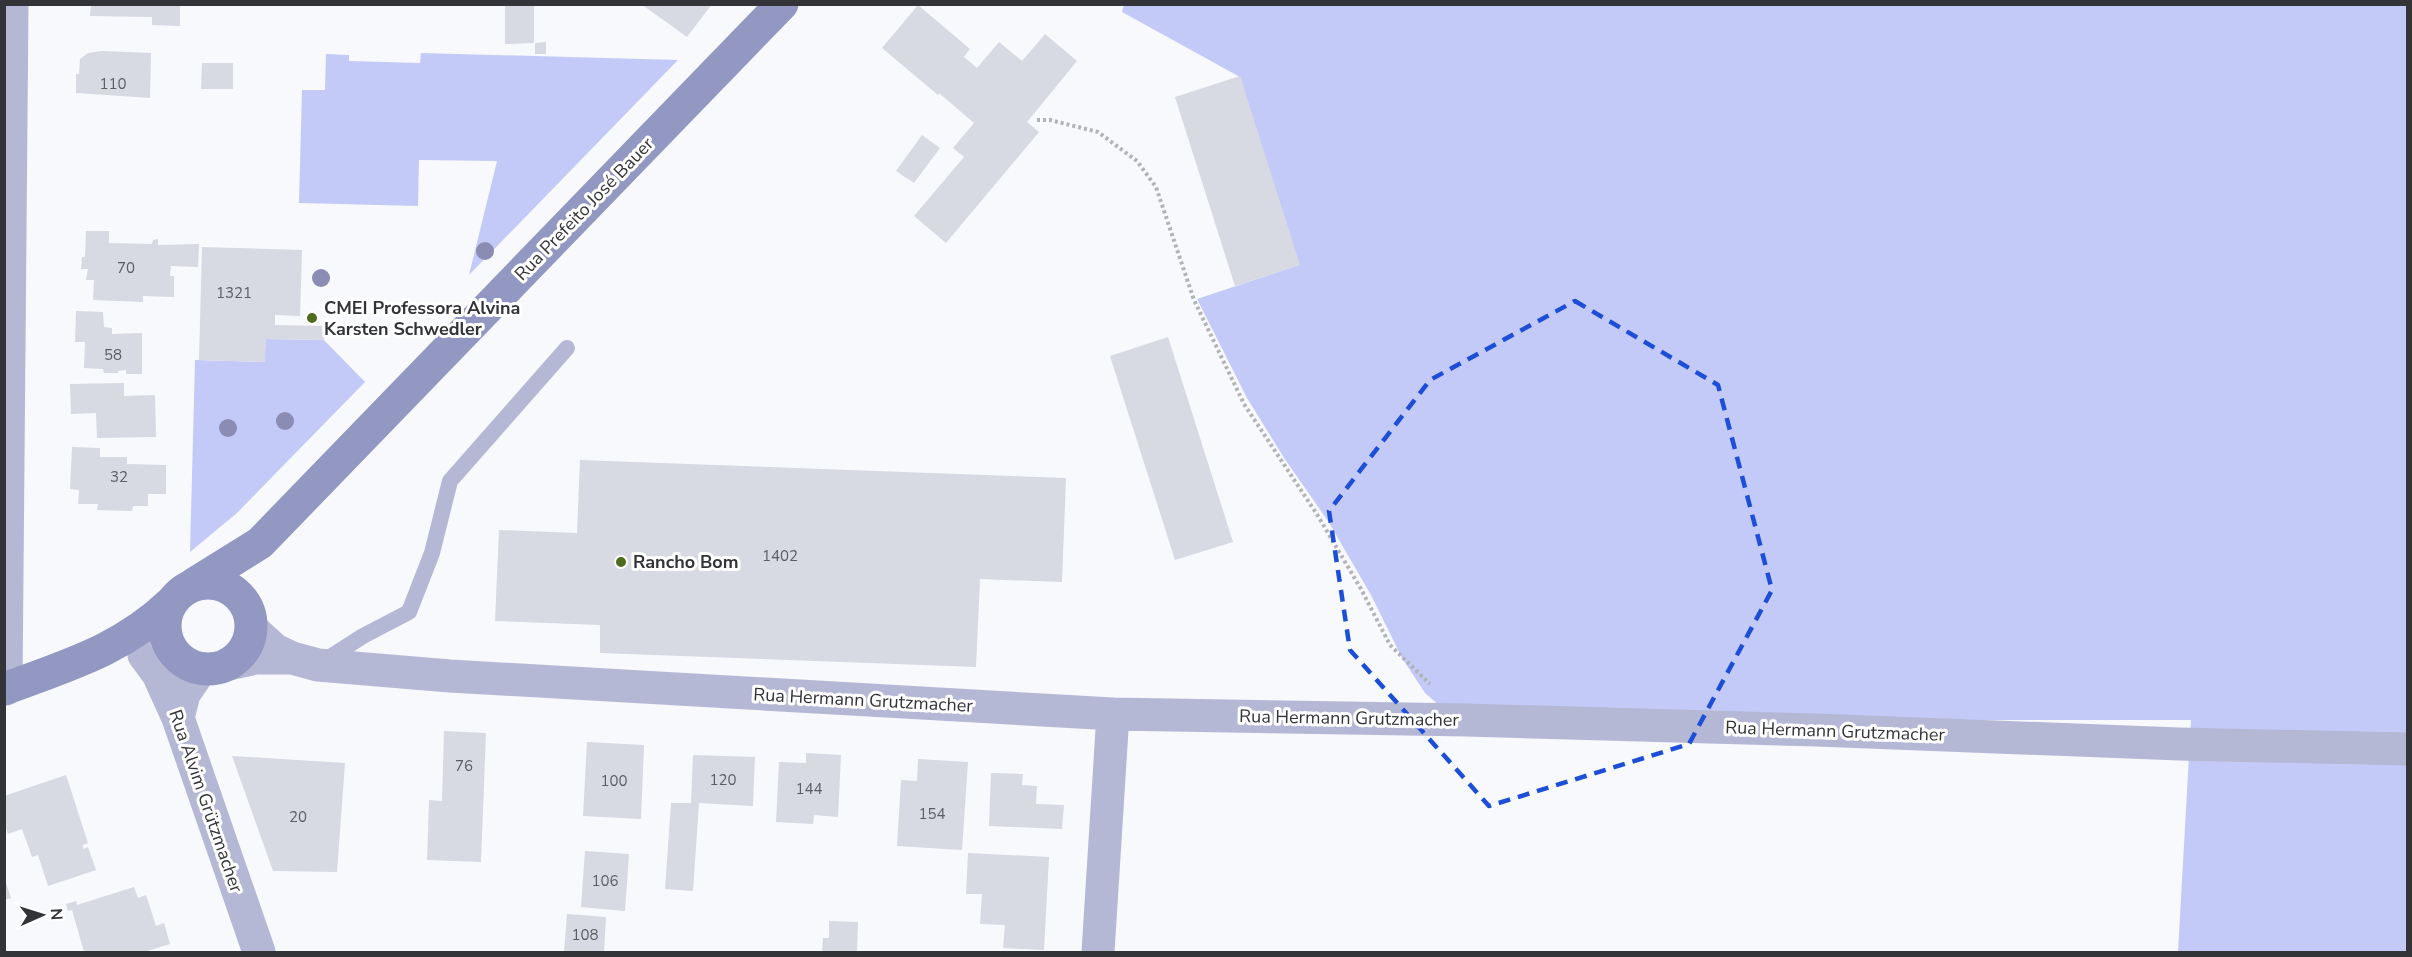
<svg xmlns="http://www.w3.org/2000/svg" width="2412" height="957" font-family="'Nunito Sans',sans-serif">
<rect width="100%" height="100%" fill="#f8f9fd"/>
<!-- green -->
<path fill="#c3caf7" d="M1124,4L2407,5V952H2178L2191,720H1467L1446,711L1425,693L1402,658L1371,595L1328,521L1284,458L1247,398L1197,299L1299,265L1240,77L1122,12Z
M421,53L678,60L469,275L497,161L419,160L418,206L299,203L302,90H325L326,54L349,55V61L420,63Z
M266,339L324,340L365,382L237,513L190,552L195,360L264,362Z"/>
<!-- building -->
<path fill="#d7d9e3" d="M91,4H180V26L152,25V17L90,16Z
M505,4H534V43L505,44Z
M641,4H712L687,37Z
M918,5L970,49L964,57L977,68L999,42L1022,61L1045,34L1077,61L1027,122L1039,132L946,243L914,216L964,157L953,148L974,123L939,93L938,95L882,48Z
M546,42V54H535V43Z
M102,51L151,53L150,98L76,93V74H79L80,59L88,53Z
M202,63H233V89H201Z
M1240,76L1300,265L1235,286L1175,97Z
M922,135L940,148L914,183L896,171Z
M86,231H109V243L152,244L153,240L158,239V245L199,244L198,267L171,266L170,276H174V297L143,296V302L93,300L94,280H86L88,269H81L82,257H85Z
M202,247L302,250L300,316L275,315V325L325,326L324,340L266,339L265,362L199,360Z
M76,311L103,312L104,327L112,328V334L142,333V374H126V370L118,371V373H104L103,369L84,368L85,342H75Z
M1168,337L1233,542L1175,560L1110,356Z
M124,383V396L155,395L156,437L97,438L96,413L71,414L70,384Z
M72,447L100,448V457H127V464L166,465V494H148V506H133L132,511L97,510L98,504H78L79,490L70,489Z
M580,460L1066,478L1062,582L980,579L976,667L600,653V625L495,621L499,530L577,533Z
M444,731L486,733L481,862L427,860L429,800L442,801Z
M587,742L644,745L641,819L583,816Z
M806,753L841,755L838,817L814,815L813,824L776,822L779,762L806,763Z
M693,755L755,757L753,806L699,803L693,891L665,889L671,803H691Z
M232,756L345,763L337,872L273,871Z
M918,759L968,762L962,850L897,846L901,780L917,781Z
M991,773L1023,774L1022,785L1037,786L1036,804L1064,805L1062,829L989,826Z
M66,775L88,843L83,845V849L88,847L96,870L48,886L38,855L32,857L22,829L8,834L4,823V796Z
M585,851L629,854L625,911L581,907Z
M968,853L1049,857L1044,950L1003,948L1005,925L980,924L982,894H966Z
M4,876L11,898L4,900Z
M134,887L138,898L146,895L156,926L164,923L170,944L144,952H84L72,910L68,911L66,904L76,901L77,905Z
M567,914L606,917L604,952H564Z
M829,921L858,922L857,952H822L823,938H829Z"/>
<g fill="none" stroke-linecap="round" stroke-linejoin="round">
<!-- path -->
<path stroke="#b2b3b7" stroke-width="4" stroke-dasharray="3 3" stroke-linecap="butt" d="M1037,120H1050L1098,132L1137,161L1156,187L1194,300L1244,404L1318,516L1361,589L1390,645L1430,684"/>
<!-- lane -->
<path stroke="#b4b8d4" stroke-width="16" d="M324,661L363,636L409,612L432,553L450,481L567,348"/>
<!-- street -->
<path stroke="#b4b8d4" stroke-width="33" d="M252,629L275,650L292,658L318,665L450,676L1113,714L1467,720L1817,730L2179,744L2408,749
M144,655L158,674L178,718L259,952
M229,664L256,658H292
M6,689L12,4
M178,718L184,694L201,669
M1098,952L1113,714"/>
<!-- secondary -->
<path stroke="#9298c1" stroke-width="33" d="M165 626a43 43 0 1 1 86 0a43 43 0 1 1-86 0Z
M194,584L260,543L782,4
M4,689C68,665 122,650 172,602"/>
</g>
<!-- trees -->
<g fill="#8b8cb4">
<circle cx="485" cy="251" r="9"/>
<circle cx="321" cy="278" r="9"/>
<circle cx="285" cy="421" r="9"/>
<circle cx="228" cy="428" r="9"/>
</g>
<!-- marked area -->
<path fill="none" stroke="#1d4ed8" stroke-width="4.5" stroke-dasharray="12 8" stroke-linejoin="round" d="M1575,301L1718,385L1772,590L1689,744L1489,806L1350,650L1329,511L1430,380Z"/>
<!-- markers -->
<g fill="#4e6b20" stroke="#fff" stroke-width="2">
<circle cx="312" cy="318" r="6"/>
<circle cx="621" cy="562" r="6"/>
</g>
<g text-anchor="middle" stroke-width="6" stroke-linejoin="round" paint-order="stroke">
<!-- number labels -->
<g font-size="15" fill="#5c5d63">
<text x="113" y="89">110</text>
<text x="126" y="273">70</text>
<text x="234" y="298">1321</text>
<text x="113" y="360">58</text>
<text x="119" y="482">32</text>
<text x="780" y="561">1402</text>
<text x="464" y="771">76</text>
<text x="723" y="785">120</text>
<text x="614" y="786">100</text>
<text x="809" y="794">144</text>
<text x="932" y="819">154</text>
<text x="298" y="822">20</text>
<text x="605" y="886">106</text>
<text x="585" y="940">108</text>
</g>
<!-- street labels -->
<g font-size="18" fill="#333438" stroke="#fff">
<text transform="translate(584 209) rotate(-46)" y="6">Rua Prefeito José Bauer</text>
<text transform="translate(863 700) rotate(3)" y="6">Rua Hermann Grutzmacher</text>
<text transform="translate(1349 718) rotate(1)" y="6">Rua Hermann Grutzmacher</text>
<text transform="translate(1835 731) rotate(2)" y="6">Rua Hermann Grutzmacher</text>
<text transform="translate(206 801) rotate(71)" y="6">Rua Alvim Grützmacher</text>
</g>
<!-- poi labels -->
<g font-size="18" font-weight="bold" fill="#333438" stroke="#fff" text-anchor="start">
<text x="324" y="314">CMEI Professora Alvina<tspan x="324" dy="21">Karsten Schwedler</tspan></text>
<text x="633" y="568">Rancho Bom</text>
</g>
</g>
<!-- border -->
<rect width="2412" height="957" fill="none" stroke="#333438" stroke-width="12"/>
<!-- north arrow -->
<g transform="translate(42 915) rotate(87)" stroke="#ffffff" stroke-width="4.5" paint-order="stroke">
<path d="M0-4.5L10 22L0 15L-10 22Z" fill="#333438"/>
<text y="-9" font-size="16" font-weight="bold" text-anchor="middle" fill="#333438">N</text>
</g>
</svg>
